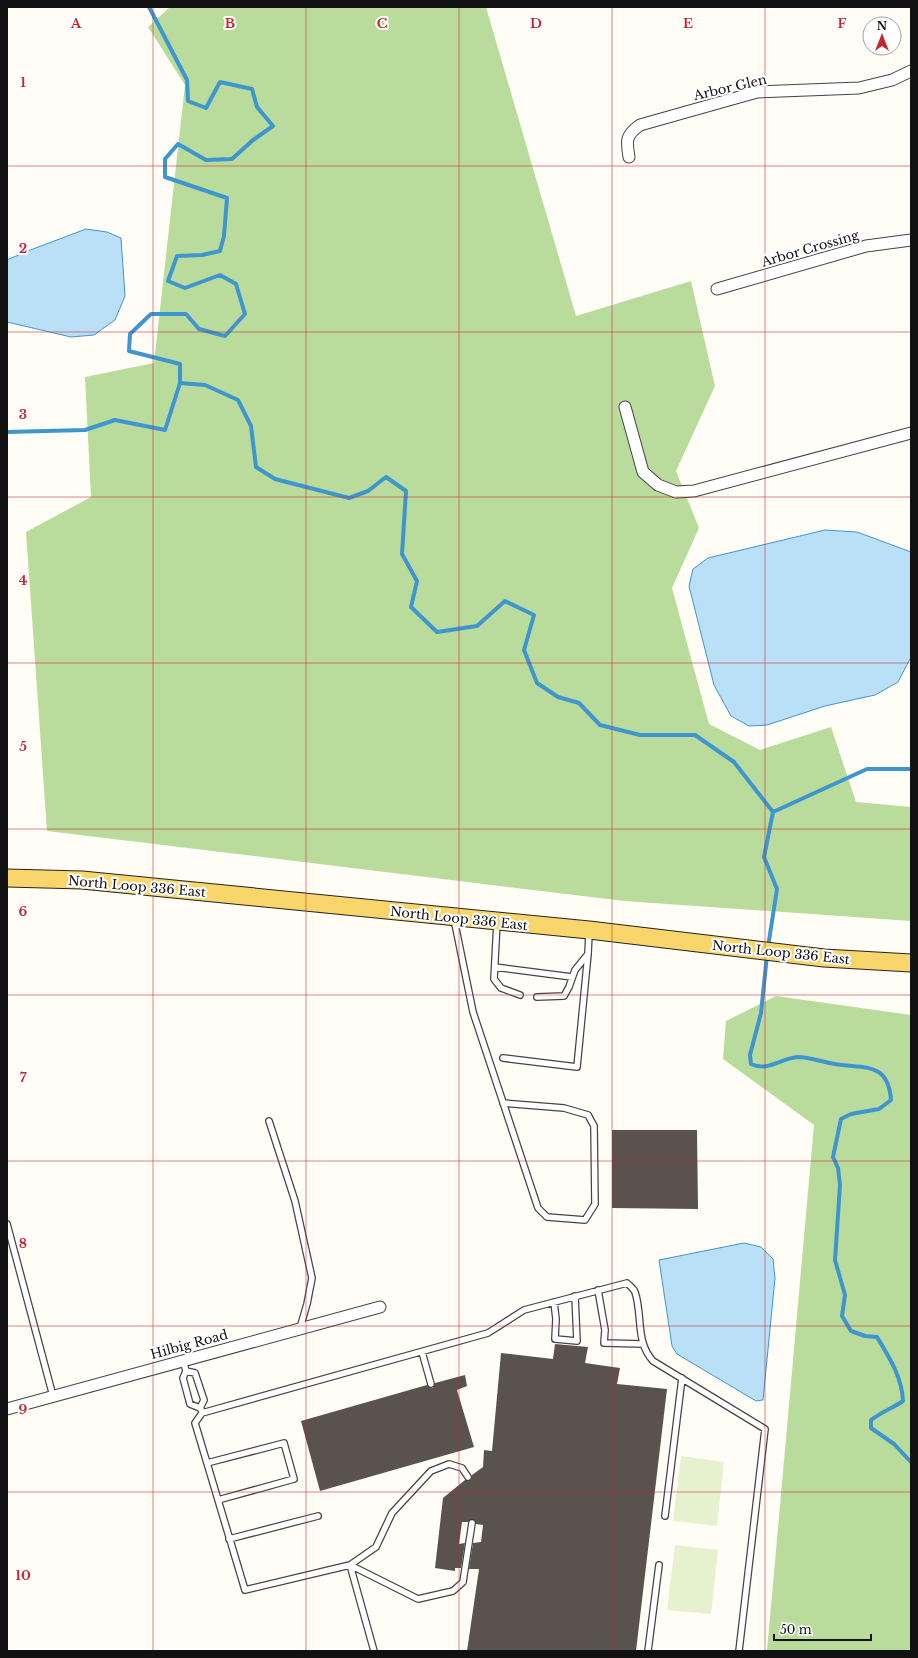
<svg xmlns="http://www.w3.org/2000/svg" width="918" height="1658" font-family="'Libre Baskerville',serif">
<rect width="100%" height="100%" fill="#fffdf5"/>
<!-- forest -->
<path fill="#b9dc9c" d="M170,7H486L576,316L691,281L715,386L676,471L699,528L672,588L709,724L760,750L831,727L856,802L911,807V921L624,901L47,831L26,532L91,497L85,377L154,363L185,85L148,27Z
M776,996L911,1015V1651H767L814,1125L723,1059L726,1021Z"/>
<!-- pitch -->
<path fill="#e6f2cf" d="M681,1456L724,1462L717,1526L673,1521Z
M675,1545L718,1550L711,1614L667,1610Z"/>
<!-- water -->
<path fill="#b9e0f7" stroke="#3f96cf" d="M86,229L107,232L121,238L125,296L115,320L94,335L71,337L7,322V260L25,252Z
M825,530L857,532L911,552V657L898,682L875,695L825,706L767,725L749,726L731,716L714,685L689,586L693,569L708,558Z
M744,1243L761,1247L773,1259L775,1278L763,1400L756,1401L677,1354L672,1346L659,1260Z"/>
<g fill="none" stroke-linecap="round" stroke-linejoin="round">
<!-- stream -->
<path stroke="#3f96cf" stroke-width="4" d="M149,7L187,80L188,101L206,108L220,82L252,89L257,107L273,126L253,140L232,159L206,160L178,144L165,159V177L227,198L224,236L220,251L202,255L177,256L168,281L185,288L220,275L236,284L245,314L225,336L199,329L186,314H151L130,334L129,351L180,364V383
M7,432L85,430L115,420L165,430L180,383L205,385L238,400L251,426L256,467L275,479L349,498L368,491L386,477L406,491L402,554L417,581L411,607L437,632L477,626L505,601L534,615L524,650L537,683L558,697L579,703L600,725L640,735H695L734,762L773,812
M773,812L867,769H911
M768,947L777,889L764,857L773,812
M767,955L761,1013L750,1055L751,1064C768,1072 781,1058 798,1057C809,1057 823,1062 835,1064C864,1069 888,1061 891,1100L879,1109L851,1114L841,1119L833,1157L838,1168L840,1185L835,1260L845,1295L842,1316L851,1331L865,1336L877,1337C889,1357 902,1377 903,1401C893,1408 881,1412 871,1420V1428L894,1444L911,1462"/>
</g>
<!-- building -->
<path fill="#5a524d" d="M612,1130H697L698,1209L612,1208Z
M555,1344L588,1347L585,1363L620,1368L617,1384L667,1389L636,1651H467L479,1569H469L473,1543L481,1542L483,1525L476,1524L472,1519L468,1522H462L459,1544L465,1543L461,1568H455V1571L435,1568L443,1498L465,1480H471L472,1475L483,1467L484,1450L492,1451L501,1353L553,1359Z
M465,1375L467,1386L457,1390L474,1447L320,1491L301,1421L427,1385L433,1388L435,1383Z"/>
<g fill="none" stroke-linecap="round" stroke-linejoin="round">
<!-- service casing -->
<g stroke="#444" stroke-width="8">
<path id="service" d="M454,919L473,1012L538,1208L547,1217L585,1220L595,1204L594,1126L588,1115L564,1108L503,1103
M497,922L494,979L501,988L520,995
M588,954L589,933
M495,967L572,977
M503,1058L577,1067L588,954L575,970L569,987L564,996L537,997
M269,1121L295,1201L312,1278L307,1304L300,1328
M7,1224L53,1396
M598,1290L605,1330L604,1343L643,1344
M554,1302L556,1319L555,1339L577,1341L575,1296
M422,1352L431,1384
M183,1360L186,1371L183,1378L190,1404L200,1408
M186,1371L195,1373L204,1400L200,1408L202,1411
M207,1463L284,1443L294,1479L218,1500
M468,1477L462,1468L449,1464L431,1471L392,1513L376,1547L350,1565L418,1599L453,1591L463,1582L472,1523
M665,1516L682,1378
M229,1539L318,1516
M374,1651L350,1565L245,1590L195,1423L202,1413L488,1333L524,1310L627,1283C630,1286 634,1289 635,1292C643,1316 635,1341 653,1361L765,1429L739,1651
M648,1651L659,1565"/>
</g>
<!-- minor casing -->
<g stroke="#444" stroke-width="13">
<path id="minor" d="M629,157C626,140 626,135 640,125L757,92L859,88L892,80L911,71
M717,289L866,246L911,240
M625,407L643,472L658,485L676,492L694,491L911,433
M7,1409L380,1307"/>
</g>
<!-- primary casing -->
<g stroke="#222" stroke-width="19">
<path id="primary" d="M7,878L82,880L589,930L824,958L911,963"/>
</g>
<!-- service -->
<use href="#service" stroke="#fff" stroke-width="5.5"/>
<!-- minor -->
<use href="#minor" stroke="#fff" stroke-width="11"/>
<!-- primary -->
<use href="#primary" stroke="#f9d66b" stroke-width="17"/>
</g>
<!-- grid -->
<path fill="none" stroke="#c4262e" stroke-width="1" stroke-opacity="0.55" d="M153,7V1651M306,7V1651M459,7V1651M612,7V1651M765,7V1651M7,166H911M7,332H911M7,497H911M7,663H911M7,829H911M7,995H911M7,1161H911M7,1326H911M7,1492H911"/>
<g text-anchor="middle" stroke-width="4" stroke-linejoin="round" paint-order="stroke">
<!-- street labels -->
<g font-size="13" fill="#111" stroke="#fff">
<text transform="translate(730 87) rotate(-13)" y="5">Arbor Glen</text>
<text transform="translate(810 248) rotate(-16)" y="5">Arbor Crossing</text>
<text transform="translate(137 886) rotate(5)" y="5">North Loop 336 East</text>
<text transform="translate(459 918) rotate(6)" y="5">North Loop 336 East</text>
<text transform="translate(781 952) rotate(6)" y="5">North Loop 336 East</text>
<text transform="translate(189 1344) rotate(-15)" y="5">Hilbig Road</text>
</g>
</g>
<g font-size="13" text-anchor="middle" font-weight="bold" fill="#c4262e" stroke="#fff" stroke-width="4" stroke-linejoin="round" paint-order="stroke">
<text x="76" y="28">A</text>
<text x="230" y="28">B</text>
<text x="382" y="28">C</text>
<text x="536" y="28">D</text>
<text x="688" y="28">E</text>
<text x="842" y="28">F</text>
<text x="23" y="87">1</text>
<text x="23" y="253">2</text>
<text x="23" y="419">3</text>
<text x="23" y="585">4</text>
<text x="23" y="751">5</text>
<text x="23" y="916">6</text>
<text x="23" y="1082">7</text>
<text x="23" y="1248">8</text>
<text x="23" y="1414">9</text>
<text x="23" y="1580">10</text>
</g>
<!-- border -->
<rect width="918" height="1658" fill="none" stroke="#111111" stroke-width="16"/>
<!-- north arrow -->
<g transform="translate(882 36)"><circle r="19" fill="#ffffff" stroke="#a0a0a0"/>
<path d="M0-3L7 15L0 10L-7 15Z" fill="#c4262e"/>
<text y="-6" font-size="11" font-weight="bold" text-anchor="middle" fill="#111111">N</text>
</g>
<!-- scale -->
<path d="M774 1634v6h97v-6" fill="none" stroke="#111111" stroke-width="2"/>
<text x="780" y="1634" font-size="12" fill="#111111" stroke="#ffffff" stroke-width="3" paint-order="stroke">50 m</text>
</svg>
